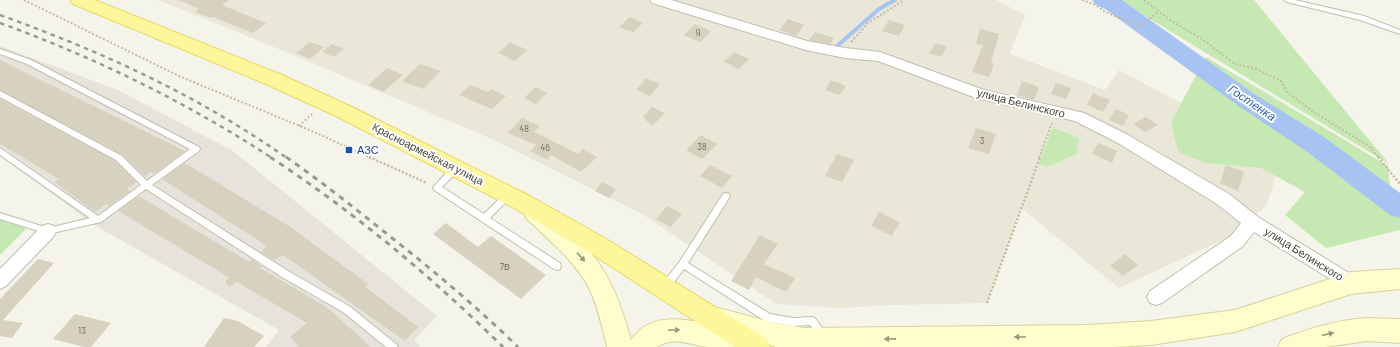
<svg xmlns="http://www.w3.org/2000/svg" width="1400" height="347" font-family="Barlow,sans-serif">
<rect width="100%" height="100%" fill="#f5f4ea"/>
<!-- residential -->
<path fill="#e9e7d8" d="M158,0H996L1025,15L1010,54L1105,90L1119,70L1181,103L1171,122L1277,172L1267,205L1235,234L1119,288L1021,208L987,303L894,305L839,308L776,304L642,214L494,140L296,56Z"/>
<!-- industrial -->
<path fill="#e5e3db" d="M0,46L118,90L233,151L437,316L414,340L421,347H266L279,330L96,226L0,156Z"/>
<!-- green -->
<path fill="#c6e9b3" d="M1118,0H1254L1389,164L1137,11Z
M1206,57L1388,166L1391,194L1400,213V230L1326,248L1285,215L1305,192L1261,168L1206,163L1178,152L1171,122Z
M1053,128L1079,138L1076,154L1047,167L1038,164Z
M0,212L26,229L0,255Z"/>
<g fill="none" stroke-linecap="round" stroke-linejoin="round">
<!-- stream -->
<path stroke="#a7c3f1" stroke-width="4" d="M836,47L879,9L895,0"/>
<!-- river -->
<path fill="#a7c3f1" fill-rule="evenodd" d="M1092,0H1122L1256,95L1324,137L1400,193V218L1390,215L1306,151L1240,107L1105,9L1096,5Z"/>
</g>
<!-- building -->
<path fill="#d7d2bf" d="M179,0H229L222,5L266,23L253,33L213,17L211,18L195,12L199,9Z
M630,17L643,23L633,32L619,27Z
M788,19L804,25L796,36L779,30Z
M889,20L905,25L899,36L882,31Z
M695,24L711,31L700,42L684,35Z
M980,29L999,34L991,63L994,64L989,77L972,72L983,45L976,44Z
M815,32L834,38L830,44L809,40Z
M310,42L324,47L310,59L296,53Z
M510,42L527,50L515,61L498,53Z
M936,43L947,47L941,57L929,53Z
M332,44L344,49L334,57L322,52Z
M734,52L749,59L739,69L724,62Z
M0,60L185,151L154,174L151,172L145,176L123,155L0,90Z
M420,64L441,71L423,89L402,81Z
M387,68L403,75L383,92L368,85Z
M646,78L660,84L650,96L636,90Z
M831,80L846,86L839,95L825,90Z
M1022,81L1039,87L1034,100L1017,95Z
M1056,83L1071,88L1066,99L1051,94Z
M470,85L488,92L491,89L506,96L492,109L459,95Z
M536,87L547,93L536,104L524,98Z
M1093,93L1110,100L1103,112L1087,105Z
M0,99L115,161L136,182L127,189L130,191L109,206L106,204L95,212L54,182L59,179L0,144Z
M652,107L665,113L652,126L643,117Z
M1116,109L1129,115L1123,126L1109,120Z
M1146,117L1158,125L1145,132L1133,124Z
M522,118L540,126L534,132L578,154L583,149L597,157L581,172L551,155L547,160L530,151L536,145L508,133Z
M976,128L996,134L989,154L968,148Z
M701,135L717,144L702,159L686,150Z
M1098,143L1117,151L1112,163L1092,154Z
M837,154L854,160L842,182L825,176Z
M185,163L292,228L368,284L365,287L418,327L405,341L283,255L274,260L261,252L267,246L162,179Z
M710,165L732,176L722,188L700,176Z
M1226,165L1244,172L1238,191L1220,183Z
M602,182L616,189L609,198L595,191Z
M139,196L249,262L252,259L263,267L260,268L328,308L371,347H299L290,337L307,323L237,282L229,287L225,281L230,278L118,211Z
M667,206L682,214L671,227L656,219Z
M879,212L900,222L892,236L871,226Z
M446,223L478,247L491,236L546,275L521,299L433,234Z
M760,235L778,244L764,264L795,278L786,292L756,277L749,290L731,281Z
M1125,254L1138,265L1123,276L1110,266Z
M38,259L54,263L3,320L23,323L12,338L0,336V299Z
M75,314L111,323L91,347H84L53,339Z
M224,318L238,321L264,336L254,347H204Z"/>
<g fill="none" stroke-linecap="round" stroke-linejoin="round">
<!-- service casing -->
<g stroke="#c1beac" stroke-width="2">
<path id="service" d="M1284,0H1295L1364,16L1400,30V34L1360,20L1287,2Z
M0,49L31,60L199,147L200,149L199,151L152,185L288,271L349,306L396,344L398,347H386L343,312L282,277L146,189L101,222L48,234L0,219V213L48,228L90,218L0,155V148L98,216L141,185L116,160L0,97V91L122,156L147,181L190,149L27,64L0,54Z
M456,165L460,168L459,170L442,187L484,214L505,193H511L512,195L511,197L490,218L560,263L561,266L560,269L557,270L554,269L434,190L433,188L434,186L453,166Z
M726,193L729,194L730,196L729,198L688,263L770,314L793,318L812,317L815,318L828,336L826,339L823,340L820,339L810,325L793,326L765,321L684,269L668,290L665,291L662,290L661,287L662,284L680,261L723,194Z"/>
</g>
<!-- minor casing -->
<g stroke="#c1beac" stroke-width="2">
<path id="minor" d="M650,0H671L807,41L845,48L880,52L984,90L1084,113L1128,135L1229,194L1258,217L1357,278L1360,283L1357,288L1351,291L1345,288L1254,232L1243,246L1162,303L1156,305L1150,303L1147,297L1150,291L1231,236L1241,223L1217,204L1118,143L1075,121L976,98L878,61L845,58L806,50L652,3Z
M48,224L54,226L56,231L54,236L6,286L0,289V269L42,226Z"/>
</g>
<!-- secondary casing -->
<g stroke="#d5d29a" stroke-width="2">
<path id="secondary" d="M535,204C547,208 555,217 564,226C605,262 616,288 631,340C648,313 682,318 708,324L706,319L710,311L719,308L774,323L805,328L1087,325L1151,321L1235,310L1351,272L1400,269V289L1351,294L1235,332L1151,345L1113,347H776L763,343L764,347C746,347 728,347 711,347C692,346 674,335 657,347H607C602,327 598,306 589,288C575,261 549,240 527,219L524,213L527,207Z
M1367,318L1400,319V343L1367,341L1326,347H1278L1282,339C1310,328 1337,320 1367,318Z"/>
</g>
<!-- primary casing -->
<g stroke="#e4d969" stroke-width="2">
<path id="primary" d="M70,0H95L282,75L352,107L530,196L608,240L766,339L770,347H735L592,254L514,208L338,117L268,85L73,4Z"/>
</g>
<!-- path-far1 -->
<path stroke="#c3bd9e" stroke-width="2" stroke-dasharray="2 2" stroke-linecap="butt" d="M24,0L181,77L312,131L371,158
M1082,0L1096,5L1105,12L1141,26L1159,11
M1144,0L1170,20L1202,39L1235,64L1254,68L1281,81L1287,92L1315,113L1369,146L1379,158
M851,42L868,23L904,0
M299,126L313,113
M1039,158L1052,123"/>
<!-- path -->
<path stroke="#c3bd9e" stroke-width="2.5" stroke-dasharray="2 2" stroke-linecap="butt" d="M369,157L427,183
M1378,157L1400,184
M987,303L1040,157"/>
<!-- service -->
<use href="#service" fill="#fff" fill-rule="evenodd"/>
<!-- minor -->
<use href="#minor" fill="#fff" fill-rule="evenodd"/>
<!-- secondary -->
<use href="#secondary" fill="#fefdcb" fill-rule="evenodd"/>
<!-- primary -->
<use href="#primary" fill="#fef69a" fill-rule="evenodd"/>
<!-- rail-far1 -->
<path stroke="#999" stroke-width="2.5" stroke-dasharray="4.5 4.5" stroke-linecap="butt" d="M0,15C105,53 195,94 287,158
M0,23C96,58 186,102 272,158"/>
<!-- rail -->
<path stroke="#999" stroke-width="3" stroke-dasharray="5.5 5.5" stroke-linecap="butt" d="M270,157C354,212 432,277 503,347
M286,157C322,182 357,210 392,238C435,272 478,308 518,347"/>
</g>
<!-- one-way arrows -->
<defs><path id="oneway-solid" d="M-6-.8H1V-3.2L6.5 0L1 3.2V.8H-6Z"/></defs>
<g fill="#9a987a">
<use href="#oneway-solid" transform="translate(581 257) rotate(47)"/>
<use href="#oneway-solid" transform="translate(674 330) rotate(-3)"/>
<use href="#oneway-solid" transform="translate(1328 334) rotate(-13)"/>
<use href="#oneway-solid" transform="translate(1020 337) rotate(-180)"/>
<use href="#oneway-solid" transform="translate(890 339) rotate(179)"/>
</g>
<!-- markers -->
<rect fill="#1a4fb4" stroke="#fff" stroke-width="1.5" x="345" y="146" width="8" height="8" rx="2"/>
<g text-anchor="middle" stroke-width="4" stroke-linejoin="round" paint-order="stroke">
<!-- number labels -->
<g font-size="9" fill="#6c695a">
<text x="698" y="36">9</text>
<text x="524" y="132">48</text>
<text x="982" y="144">3</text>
<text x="702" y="150">38</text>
<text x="545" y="151">46</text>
<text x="505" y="270">7В</text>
<text x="82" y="334">13</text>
</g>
<!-- street labels -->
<g font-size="11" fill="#494638" stroke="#fff">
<text transform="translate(1021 103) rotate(14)" y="4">улица Белинского</text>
<text transform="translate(428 154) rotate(27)" y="4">Красноармейская улица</text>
<text transform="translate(1304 254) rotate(32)" y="4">улица Белинского</text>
</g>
<!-- transit labels -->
<g font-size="11" fill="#164399" stroke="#fff" text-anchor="start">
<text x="357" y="154">АЗС</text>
</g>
<!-- water labels -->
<g font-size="12" font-style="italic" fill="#3061b6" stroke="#fff">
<text transform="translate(1252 103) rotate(34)" y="4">Гостенка</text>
</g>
</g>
</svg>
